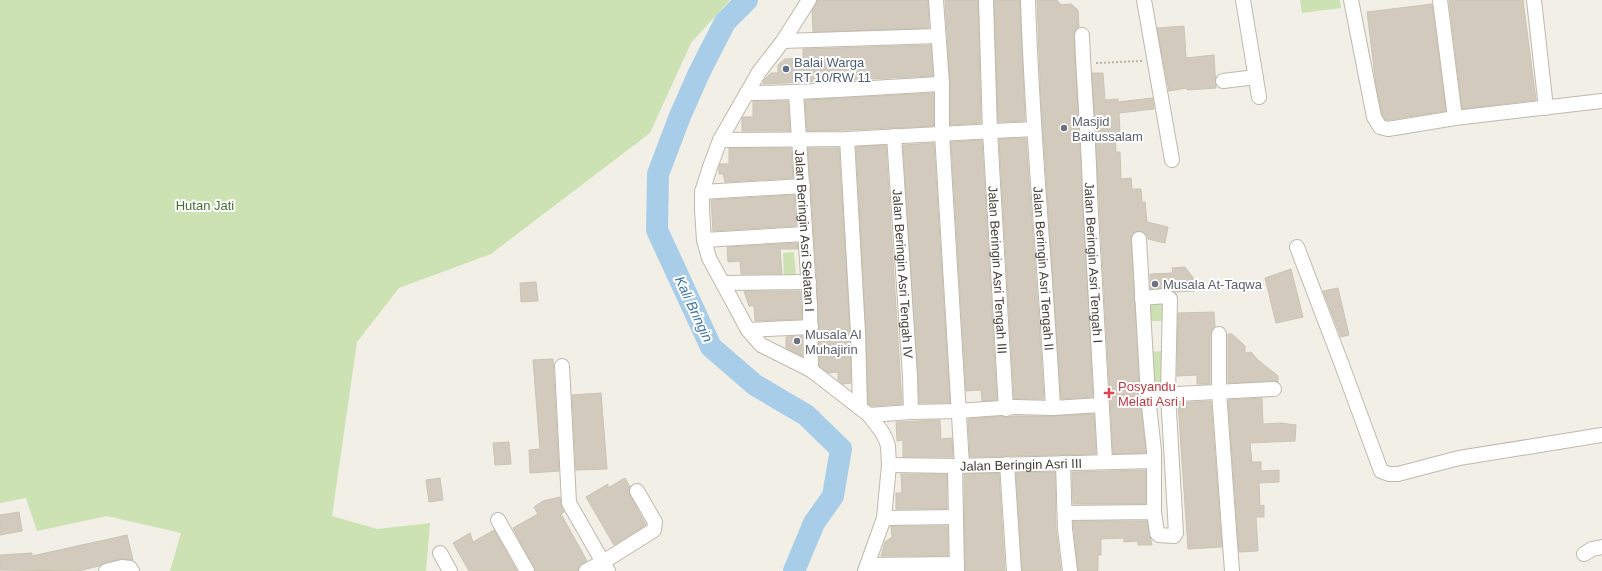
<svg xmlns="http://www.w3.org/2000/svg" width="1602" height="571" font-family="Helvetica,sans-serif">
<rect width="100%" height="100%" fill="#f2efe7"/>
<!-- green -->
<path fill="#cce2b3" d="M0,0H730L691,43L650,133L491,254L399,288L357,342L332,516L377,529L430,523L426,571H170L181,533L107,516L37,531L26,498L0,503Z
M1300,0H1340L1341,8L1302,13Z
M794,252L796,276L784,277L783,253Z
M1144,300H1162V321H1143Z
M1163,351L1166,388L1150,389L1148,352Z"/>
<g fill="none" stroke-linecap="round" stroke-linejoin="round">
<!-- river -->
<path stroke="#a8cde9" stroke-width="22" d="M747,0L725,22L699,73L680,116L658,174L657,230L711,347L755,385L806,415L841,449L833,496L814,523L794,571"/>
</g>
<!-- building -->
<path fill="#d2cbbd" stroke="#ccc3b1" d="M817,0H928L929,28L813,32L812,10Z
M945,0H978L981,123L950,125V84Z
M994,0H1020L1025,121L998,122Z
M1037,0H1057L1061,5L1071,4L1078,10L1079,27L1075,31L1074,35L1093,397L1061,399L1041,102Z
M1449,0H1523L1536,100L1462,109Z
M1432,4L1446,111L1388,120H1385L1382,114L1376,85L1367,12Z
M1184,26L1186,58L1214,55L1216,88L1187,90V88L1169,91L1157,28Z
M931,45L933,76L763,84L764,80L771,73H778V65L785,59L803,58V49Z
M1092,73H1103L1105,100L1118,99V102L1153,98V102L1154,109L1119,113L1120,132L1115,133L1116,152H1120L1121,179L1131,178L1132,189H1141L1142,202H1145L1147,222L1168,227L1165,243L1148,239L1146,234L1139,231L1134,232L1131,239L1140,396L1146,453L1113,454Z
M934,93V126L847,130L807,131L805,100Z
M753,101H788L790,131H742V119L743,117H753Z
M1026,138L1038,307L1044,399H1014L999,139Z
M982,140L997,400L982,401L981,390L966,391L951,142Z
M934,143L950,403H919L903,145Z
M886,145L902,404L872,406L868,404L866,332L856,147Z
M729,148H791L793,178L725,182L723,174H719V168L720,164H729Z
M808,148H839L850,332L851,383L843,384L838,380V372L828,373L819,366L817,282Z
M794,195L796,226L713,231L711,200Z
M797,243L798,249H780L782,274H741L740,261L728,262L727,247Z
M1185,267L1194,279L1195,291L1175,292L1166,288L1150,289V274L1173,273L1172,268Z
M1291,269L1303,317L1276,323L1265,278Z
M536,282L538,301L521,302L520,283Z
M1338,288L1349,335L1341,337L1323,291Z
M744,291H800L802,319L755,321L754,306H749Z
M1214,312L1215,327L1210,334V384H1197V375L1177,376L1178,313Z
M1228,334H1232L1245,346V353L1251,352L1258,360L1278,376V382L1274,381L1228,383Z
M802,336V356L786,348V337Z
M553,359L559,471L530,473L529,450L540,449L533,360Z
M601,393L607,469L576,470L572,395Z
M1262,398L1263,424L1281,423L1296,425L1295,441L1250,443L1252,462H1261V471L1279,470V482L1259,483L1260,506L1264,505V517H1256L1258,551L1239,552L1228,400Z
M1211,401L1222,547L1188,549L1178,403Z
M1094,414L1096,454L970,457L968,419L1002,416L1007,417L1015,416H1053Z
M940,420L941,439L952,438L953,457H903V440L897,441L896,422Z
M509,442L511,464L495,465L493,443Z
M1146,470V504H1073L1072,472Z
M1055,472L1056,529L1061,571H1022L1016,473Z
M999,473L1005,571H965L964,474Z
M901,474H947V509H896V493H902Z
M440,478L443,500L429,502L426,480Z
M625,478L630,487V495L646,525L614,545L586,497L608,484V488Z
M560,497L561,504L564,512L561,514L587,561L579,566L578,571H535L513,528L538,514L534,507L543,501Z
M19,512L22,531L0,535V515Z
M1073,521H1147L1152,545H1138V541L1124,542V538L1101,539V555H1098V570L1097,571H1078Z
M891,526H948V556H881L885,542L892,537Z
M494,530L517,571H469L453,543L470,533L473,542Z
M127,535L133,560L120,559L104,563L99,566L78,571L0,570V555L32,553V556Z"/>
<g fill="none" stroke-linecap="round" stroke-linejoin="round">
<!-- minor casing -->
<g stroke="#bfb9ad" stroke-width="16">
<g id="minor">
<path d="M809,0L783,41L759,72L720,140L710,167L702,192V210L704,240L709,258L748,330L761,345L811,370L869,415L882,432L886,440L888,446L889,465L884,518L865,571"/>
<path d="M936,0L942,84V134L962,465"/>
<path id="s1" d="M986,0L990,131L1006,409"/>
<path id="s2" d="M1028,0C1032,136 1046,272 1053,408"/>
<path d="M1144,0L1172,160"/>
<path d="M1243,0L1259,97"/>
<path d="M1351,0L1374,117L1380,127L1388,129L1455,118"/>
<path d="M1440,0L1455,118L1602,101"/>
<path d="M1534,0L1546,108"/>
<path id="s3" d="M1082,35C1084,89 1089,142 1090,196L1105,461"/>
<path d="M783,41L938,36"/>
<path d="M1223,81L1256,77"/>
<path d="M747,93C812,93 877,87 942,84"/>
<path id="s4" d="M796,93L810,306L811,370"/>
<path id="s5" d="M894,136L910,376L911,412"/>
<path d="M847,139L858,332L860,408"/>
<path d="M720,140L847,139L1034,129"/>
<path d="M702,192L803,186"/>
<path d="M1139,239L1148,396L1154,451V512"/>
<path d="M704,240L805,234"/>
<path d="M1297,247L1342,365L1381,471L1389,474H1398L1459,458L1602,435"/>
<path d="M723,283L809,282"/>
<path d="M748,330L811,327"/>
<path d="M1219,334V392L1232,571"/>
<path d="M562,366L569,503L608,571"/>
<path d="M1159,395L1274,389"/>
<path d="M869,415L911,412L958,411L1015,407L1053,408L1101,405"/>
<path d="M1063,463L1065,529L1070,571"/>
<path d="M1007,464L1014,571"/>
<path id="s6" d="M889,465L955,466L1154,461"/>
<path d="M955,466L957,571"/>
<path d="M1066,513L1154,512L1157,533L1159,535L1174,536L1176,533L1168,394L1170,299L1166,296L1142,298"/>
<path d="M884,518L956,517"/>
<path d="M498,520L527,571"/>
<path d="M440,553L450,571"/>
<path d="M1584,554L1592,549L1602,547"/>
<path d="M868,565L957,564"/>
<path d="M106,571L122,567L130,568L132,571"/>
<path d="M586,571L603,562L654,530L655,522L637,491"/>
</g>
</g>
<!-- path -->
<path stroke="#bdb29d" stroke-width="2" stroke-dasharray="2 2" stroke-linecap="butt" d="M1096,63L1142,61"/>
<!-- minor -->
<use href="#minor" stroke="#fff" stroke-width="14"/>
</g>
<!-- markers -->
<circle fill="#5c6f8a" stroke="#fff" stroke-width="1.5" cx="786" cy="69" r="4"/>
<g fill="#6b7280" stroke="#fff" stroke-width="1.5">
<circle cx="1064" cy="128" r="4"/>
<circle cx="1155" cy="284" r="4"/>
<circle cx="797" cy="341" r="4"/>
</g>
<path fill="#e0444e" stroke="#fff" stroke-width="1.5" d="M1107 387h4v4h4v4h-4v4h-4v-4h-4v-4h4z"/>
<g text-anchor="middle" stroke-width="4" stroke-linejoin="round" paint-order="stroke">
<!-- service labels -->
<g font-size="13" fill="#4e5e75" stroke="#fff" text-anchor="start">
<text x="794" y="67">Balai Warga<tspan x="794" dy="15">RT 10/RW 11</tspan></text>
</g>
<!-- worship labels -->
<g font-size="13" fill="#5b616d" stroke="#fff" text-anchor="start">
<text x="1072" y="126">Masjid<tspan x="1072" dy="15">Baitussalam</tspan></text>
<text x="1163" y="289">Musala At-Taqwa</text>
<text x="805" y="339">Musala Al<tspan x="805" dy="15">Muhajirin</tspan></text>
</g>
<!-- park labels -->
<g font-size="13" fill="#46702f" stroke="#fff">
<text x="205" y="210">Hutan Jati</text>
</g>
<!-- street labels -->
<g font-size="13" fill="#443f36" stroke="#fff">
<text dy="5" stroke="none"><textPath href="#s4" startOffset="138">Jalan Beringin Asri Selatan I</textPath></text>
<text dy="5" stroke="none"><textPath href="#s3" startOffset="228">Jalan Beringin Asri Tengah I</textPath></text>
<text dy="5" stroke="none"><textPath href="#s2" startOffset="269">Jalan Beringin Asri Tengah II</textPath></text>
<text dy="5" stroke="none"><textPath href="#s1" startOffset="270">Jalan Beringin Asri Tengah III</textPath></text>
<text dy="5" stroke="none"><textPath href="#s5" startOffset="138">Jalan Beringin Asri Tengah IV</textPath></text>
<text dy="5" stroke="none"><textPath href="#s6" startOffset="132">Jalan Beringin Asri III</textPath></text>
</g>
<!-- health labels -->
<g font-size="13" fill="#be3a42" stroke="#fff" text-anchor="start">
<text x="1118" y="391">Posyandu<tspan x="1118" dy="15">Melati Asri I</tspan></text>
</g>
<!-- water labels -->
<g font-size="14" font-style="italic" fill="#3a75a6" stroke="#fff">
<text transform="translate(694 309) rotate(65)" y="5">Kali Bringin</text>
</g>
</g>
</svg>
